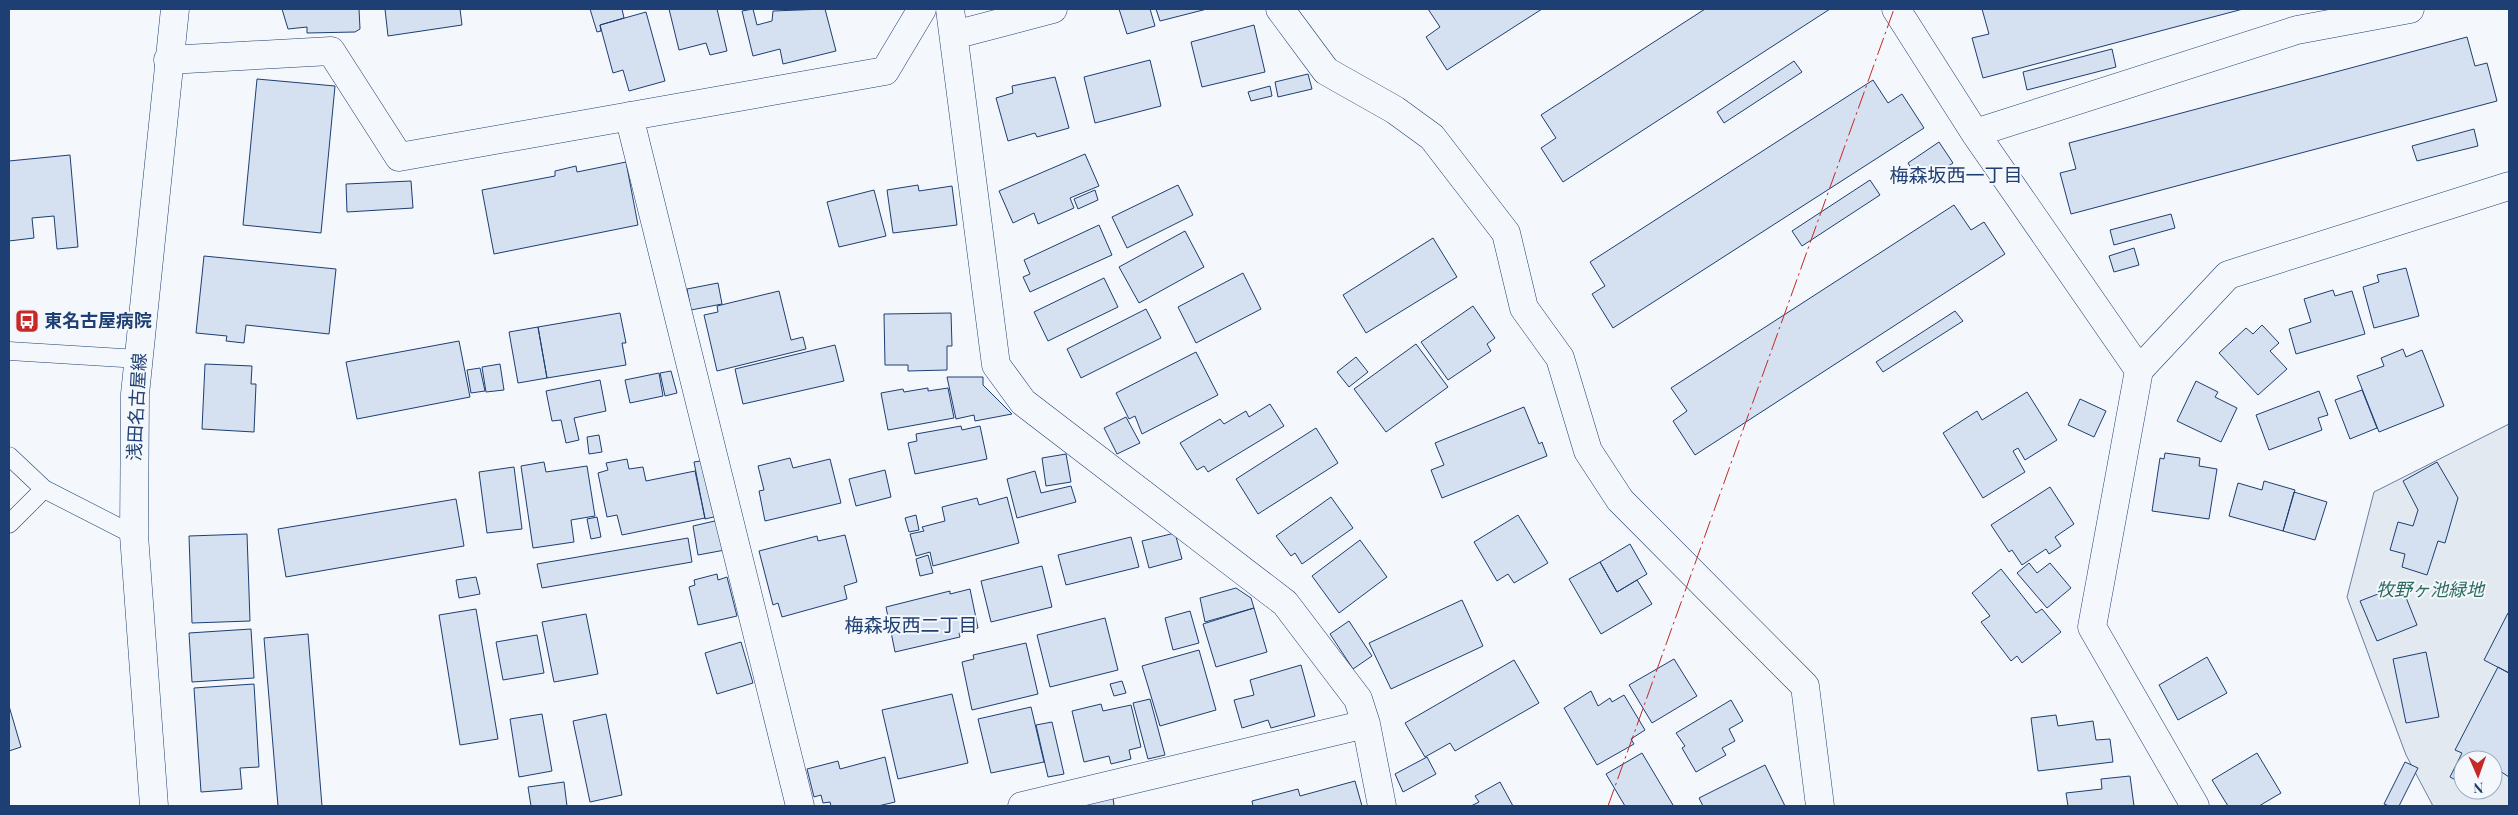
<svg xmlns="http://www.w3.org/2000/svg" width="2518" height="815" font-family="'Playfair Display','Noto Sans JP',serif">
<rect width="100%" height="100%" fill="#f4f7fb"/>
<!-- green -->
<path fill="#e3e9f0" stroke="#687fa3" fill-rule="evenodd" d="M2509,424V806H2433L2406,755L2347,597L2374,492ZM2463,760H2493V790H2463Z"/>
<!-- building -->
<path fill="#d5e0f0" stroke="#1d3f73" d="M282,9H359L360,29L355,32L307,33V27L288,29Z
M385,9H460L462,25L388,36Z
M590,9H622L624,18L600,25L601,31L597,32Z
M669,9H717L727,51L710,55L706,43L679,50Z
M753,9L757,25L772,21L773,11L825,9L836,51L783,64L780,49L753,56L742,11Z
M1119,9H1150L1155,26L1127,34Z
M1156,9H1207L1160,21Z
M1428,9H1542L1447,70L1426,37L1440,27Z
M1705,9H1830L1563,182L1541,148L1556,138L1541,115Z
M1982,9H2243L1983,78L1972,38L1989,34Z
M646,12L665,81L629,91L623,70L613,73L600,25Z
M1254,25L1265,72L1202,87L1191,42Z
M2467,37L2475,66L2487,63L2497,101L2071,214L2060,173L2076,169L2069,143Z
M2112,49L2116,67L2027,90L2023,72Z
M1150,60L1161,106L1095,123L1084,77Z
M1794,61L1802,72L1724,123L1717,112Z
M1308,74L1312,89L1278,97L1275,82Z
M1055,77L1069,128L1037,137L1035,133L1008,141L996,98L1013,93L1012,86Z
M257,79L335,86L321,233L243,225Z
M1873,80L1888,103L1902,94L1924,128L1613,328L1592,294L1605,286L1590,262Z
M1270,86L1272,96L1251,101L1248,92Z
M2474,129L2478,146L2417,161L2412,146Z
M1939,142L1953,163L1921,184L1908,163Z
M1085,154L1099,186L1070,198L1074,208L1038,224L1034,213L1013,223L999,191Z
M70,155L78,247L57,249L54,216L32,218L34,238L9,241V161Z
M626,162L638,225L494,254L482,190L555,176V171L576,166L577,172Z
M1870,180L1880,195L1802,246L1792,231Z
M411,181L413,208L347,212L346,184Z
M918,185L919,191L952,186L957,225L893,233L887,190Z
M1178,185L1193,215L1127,248L1112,217Z
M874,190L886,236L839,247L827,202Z
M1095,190L1098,200L1078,209L1074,199Z
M1954,205L1971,230L1984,222L2005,254L1695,455L1673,421L1687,411L1671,388Z
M2171,214L2175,228L2114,245L2110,230Z
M1099,225L1112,255L1030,292L1023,277L1030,274L1024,260Z
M1185,231L1204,267L1139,303L1119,267Z
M1433,238L1457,277L1366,333L1343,295Z
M2134,248L2139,265L2114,272L2109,256Z
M204,256L336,269L329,334L246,325L244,343L226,341L227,336L196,333Z
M2406,268L2419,316L2374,328L2363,287L2379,282L2377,275Z
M1243,273L1261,309L1196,343L1178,307Z
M1104,278L1118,307L1048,341L1034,312Z
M718,283L722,304L691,310L687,289Z
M2333,290L2335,296L2352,291L2365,334L2296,354L2289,329L2311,322L2304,299Z
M779,291L791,340L803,337L806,349L717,371L704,315L718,312L717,306Z
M1473,306L1495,338L1487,344L1491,351L1448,380L1421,342Z
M1146,309L1161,338L1081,378L1067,349Z
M1955,311L1963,321L1883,372L1876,362Z
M620,313L626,343H622L626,365L547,378L538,327Z
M951,313L952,346H947V370L908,371V365H885L884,314Z
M2262,325L2279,343L2270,351L2287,369L2258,395L2219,353L2246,328L2253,334Z
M538,327L547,378L518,383L509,332Z
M459,341L470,397L357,419L346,362Z
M1416,344L1448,387L1386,432L1354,389Z
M835,345L844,381L743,404L735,369Z
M2403,349L2406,357L2422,350L2444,406L2379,432L2357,376L2384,366L2381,358Z
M1196,352L1218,395L1142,434L1135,416L1129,419L1116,393Z
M1356,357L1368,372L1349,387L1337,372Z
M205,364L252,366L251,384H256L254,432L202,429Z
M500,364L504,390L486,392L482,367Z
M480,368L485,391L471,393L467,370Z
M671,371L677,393L665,396L660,373Z
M659,373L663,396L630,403L625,380Z
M947,377H983V385L1012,414L975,421L974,415L956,419Z
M600,380L606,411L574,418L579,440L566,443L561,420L552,421L546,391Z
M2196,381L2218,392L2215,397L2237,408L2221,442L2177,421Z
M928,388V391L948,388L954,418L888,430L881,393L903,389L904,392Z
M2362,390L2377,428L2350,439L2335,400Z
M2319,391L2328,415L2318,418L2322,430L2269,450L2256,415Z
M2027,392L2057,440L2025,460L2018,448L2013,451L2025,472L1983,498L1943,433L1977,411L1982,420Z
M2080,399L2106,411L2094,437L2068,425Z
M1270,404L1284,426L1208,472L1204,466L1197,470L1180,443L1220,419L1224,424L1246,411L1249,417Z
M1524,407L1539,444L1542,442L1547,456L1442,498L1431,470L1444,465L1435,443Z
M1126,417L1140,443L1117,454L1104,428Z
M961,426L962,430L980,426L987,459L915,474L908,443L917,441L916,434Z
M1316,428L1338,463L1258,514L1236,479Z
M599,435L602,452L589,454L587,437Z
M2165,453L2200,458L2199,466L2217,469L2209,519L2152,511L2160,458L2164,459Z
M1066,454L1071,482L1046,486L1042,458Z
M790,458L793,468L830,459L841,503L765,521L759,491L764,490L758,466Z
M627,459L629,469L643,467L646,481L695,471L705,518L622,535L617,515L607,517L598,473L608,470L606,463Z
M707,460L718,516L705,519L694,462Z
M544,462L546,472L587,466L595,516L571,520L574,542L533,548L521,466Z
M2437,462L2458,498L2445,543L2438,541L2427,575L2402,567L2405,554L2390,550L2398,522L2413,526L2418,510L2403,481Z
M514,467L522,529L487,533L479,472Z
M885,470L891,497L856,506L849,479Z
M1035,471L1041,493L1071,486L1076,502L1017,518L1007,479Z
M2264,481L2295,490L2283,531L2229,516L2238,483L2262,490Z
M2050,487L2074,524L2055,537L2061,546L2049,554L2046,549L2022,565L2012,550L2009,552L1991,525Z
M2294,492L2327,502L2315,540L2283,531Z
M1007,497L1019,543L933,566L930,552L916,556L910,534L924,531L922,527L945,521L942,507L977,498L979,505Z
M1331,497L1353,528L1302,564L1295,553L1291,556L1276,536Z
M456,499L464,546L286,577L278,529Z
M916,515L919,530L909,532L905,518Z
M1518,515L1548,563L1514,583L1508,574L1497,581L1474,542Z
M597,517L601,537L591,539L587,519Z
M719,520L725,550L698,555L693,526Z
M1175,533L1182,559L1149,568L1142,541Z
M247,534L250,621L192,623L189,536Z
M845,535L857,582L844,586L847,599L782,617L778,603L773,605L759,551L817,536L818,541Z
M1131,537L1139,567L1066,585L1058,555Z
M688,538L692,562L542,588L537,564Z
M1360,540L1387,577L1339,613L1312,576Z
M1630,544L1647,574L1617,592L1600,562Z
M928,555L933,573L920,576L916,559Z
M1600,562L1617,592L1637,580L1652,604L1601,634L1569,579Z
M2029,563L2037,573L2050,563L2071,588L2047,608L2017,573Z
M1042,566L1052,607L991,622L981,581Z
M2001,569L2036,613L2042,609L2061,632L2022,663L2017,656L2011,661L1981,622L1990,616L1972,593Z
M717,574L718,580L727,577L737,616L698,625L689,587L695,585L694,580Z
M476,577L480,594L459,598L456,580Z
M2401,585L2417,625L2377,641L2360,601Z
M1236,588L1251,598L1254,608L1205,622L1200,598Z
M970,589L978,628L959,633L960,637L895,652L886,607L950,591V594Z
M1462,600L1483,646L1391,689L1369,643Z
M1254,608L1267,652L1216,667L1203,624Z
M476,609L498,739L460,745L439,615Z
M1190,611L1199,643L1173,650L1165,618Z
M2508,613L2509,614V673L2484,660Z
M586,614L598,674L554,682L542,622Z
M1105,618L1118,670L1050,687L1037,635Z
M1349,621L1372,656L1353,669L1330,634Z
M251,629L254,678L192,682L189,633Z
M308,634L322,806H278L264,638Z
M537,635L544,673L503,680L496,642Z
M741,642L753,683L717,694L705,653Z
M1026,643L1038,694L972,710L962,662L974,659L973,655Z
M1199,650L1216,710L1160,726L1142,666Z
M2426,652L2439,717L2406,723L2393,659Z
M2207,657L2227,693L2178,720L2159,685Z
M1674,659L1697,696L1652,723L1629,685Z
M1514,660L1539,703L1455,751L1450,743L1425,757L1405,723Z
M1301,665L1315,716L1271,728L1268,720L1242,728L1234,700L1254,695L1250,680Z
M2498,667L2509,673V777L2500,771L2493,784V760H2463V784L2450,777L2462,753L2455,750Z
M1122,681L1126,693L1114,696L1110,684Z
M254,684L259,767L240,768L242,789L201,792L194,688Z
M1591,691L1598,706L1610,698L1612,702L1624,695L1645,730L1631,739L1634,744L1597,765L1564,708Z
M952,694L968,763L898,779L882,710Z
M1150,699L1165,755L1148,759L1133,703Z
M1731,700L1743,721L1729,729L1735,741L1722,748L1726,755L1696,772L1682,748L1685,746L1676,733Z
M1101,704L1103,711L1131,705L1141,747L1129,750L1131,759L1111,764L1109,756L1084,762L1072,711Z
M9,706L21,747L9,751Z
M1031,707L1044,762L991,773L978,719Z
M542,714L552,771L519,777L510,719Z
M606,714L622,795L590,802L573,721Z
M2056,715L2058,726L2093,721L2096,740L2110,739L2113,762L2038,771L2031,718Z
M1052,722L1064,774L1048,777L1036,725Z
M1642,753L1673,805L1670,806H1625L1606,774Z
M2257,753L2281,793L2259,806H2228L2212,780Z
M885,757L895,802L878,806H831L830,802L823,803L821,795L814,797L807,769L838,761L840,769Z
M1427,757L1436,774L1403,792L1395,774Z
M2405,762L2418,768L2399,806H2389L2384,804Z
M1765,765L1785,806H1703L1699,798Z
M2130,776L2134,806H2068L2066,793L2102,789L2101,779Z
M1355,781L1362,806H1253L1252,801L1298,789L1300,796Z
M564,782L567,806H531L528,787Z
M1500,782L1513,806H1471L1479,802L1475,796Z
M1113,797L1114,806H1073Z"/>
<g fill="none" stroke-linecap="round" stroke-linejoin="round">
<!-- lane casing -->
<g stroke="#1d3f73" stroke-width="19">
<path id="lane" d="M9,351L139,359
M9,456L44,489L134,535
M9,524L44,489"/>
</g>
<!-- street casing -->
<g stroke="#1d3f73" stroke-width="29">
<path id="street" d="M950,9L996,365L1023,402L1285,603L1358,699L1366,724L1382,806
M1280,9L1326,71L1395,110L1432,137L1506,233L1524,308L1560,358L1588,451L1620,500L1805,686L1820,806
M1896,9L1975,133L2139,370
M954,35L1053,9
M168,60L331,51L399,157L885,71L922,9
M629,116L800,806
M1975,133L2297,30L2410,9
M1022,806L1366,724
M2195,806L2092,627L2139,370L2228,275L2509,186"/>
</g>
<!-- secondary casing -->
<g stroke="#1d3f73" stroke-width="29">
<path id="secondary" d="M154,806L134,535L135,394L175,9"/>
</g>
<!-- lane -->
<use href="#lane" stroke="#f4f7fb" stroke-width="18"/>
<!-- street -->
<use href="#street" stroke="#f4f7fb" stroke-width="28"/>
<!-- secondary -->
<use href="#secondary" stroke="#f4f7fb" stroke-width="28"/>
<!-- power -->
<path stroke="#c62828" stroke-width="1" stroke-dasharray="18 4 2.5 4" stroke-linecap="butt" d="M1608,806L1894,9"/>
</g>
<!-- icons -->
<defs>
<g id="bus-square" transform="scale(1.25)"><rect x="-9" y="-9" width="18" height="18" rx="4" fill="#c62828" stroke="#f4f7fb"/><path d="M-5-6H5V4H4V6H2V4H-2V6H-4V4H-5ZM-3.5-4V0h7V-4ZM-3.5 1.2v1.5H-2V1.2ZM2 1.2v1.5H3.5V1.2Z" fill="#fff"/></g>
</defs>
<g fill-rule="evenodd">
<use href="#bus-square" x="27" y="321"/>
</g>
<g text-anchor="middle" stroke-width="4" stroke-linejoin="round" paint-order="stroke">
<!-- poi labels -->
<g font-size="18" font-weight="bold" fill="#1d3f73" stroke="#f4f7fb" text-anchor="start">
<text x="44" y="327">東名古屋病院</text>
</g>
<!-- street labels -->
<g font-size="18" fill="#1d3f73" stroke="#f4f7fb">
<text transform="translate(137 407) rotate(-87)" y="6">浅田名古屋線</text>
</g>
<!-- park labels -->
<g font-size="18" font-style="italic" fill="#2c6c60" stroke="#f4f7fb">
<text x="2430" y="596">牧野ヶ池緑地</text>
</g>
<!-- neighbourhood labels -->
<g font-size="19" fill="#1d3f73" stroke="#f4f7fb">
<text x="1956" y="182">梅森坂西一丁目</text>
<text x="911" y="632">梅森坂西二丁目</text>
</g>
</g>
<!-- border -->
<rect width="2518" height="815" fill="none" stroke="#1d3f73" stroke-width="20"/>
<!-- north arrow -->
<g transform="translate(2478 775) rotate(178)"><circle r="24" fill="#f4f7fb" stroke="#9eadc5"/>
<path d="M0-4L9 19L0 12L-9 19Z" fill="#c62828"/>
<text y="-8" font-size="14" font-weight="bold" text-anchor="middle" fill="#1d3f73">N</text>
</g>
</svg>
